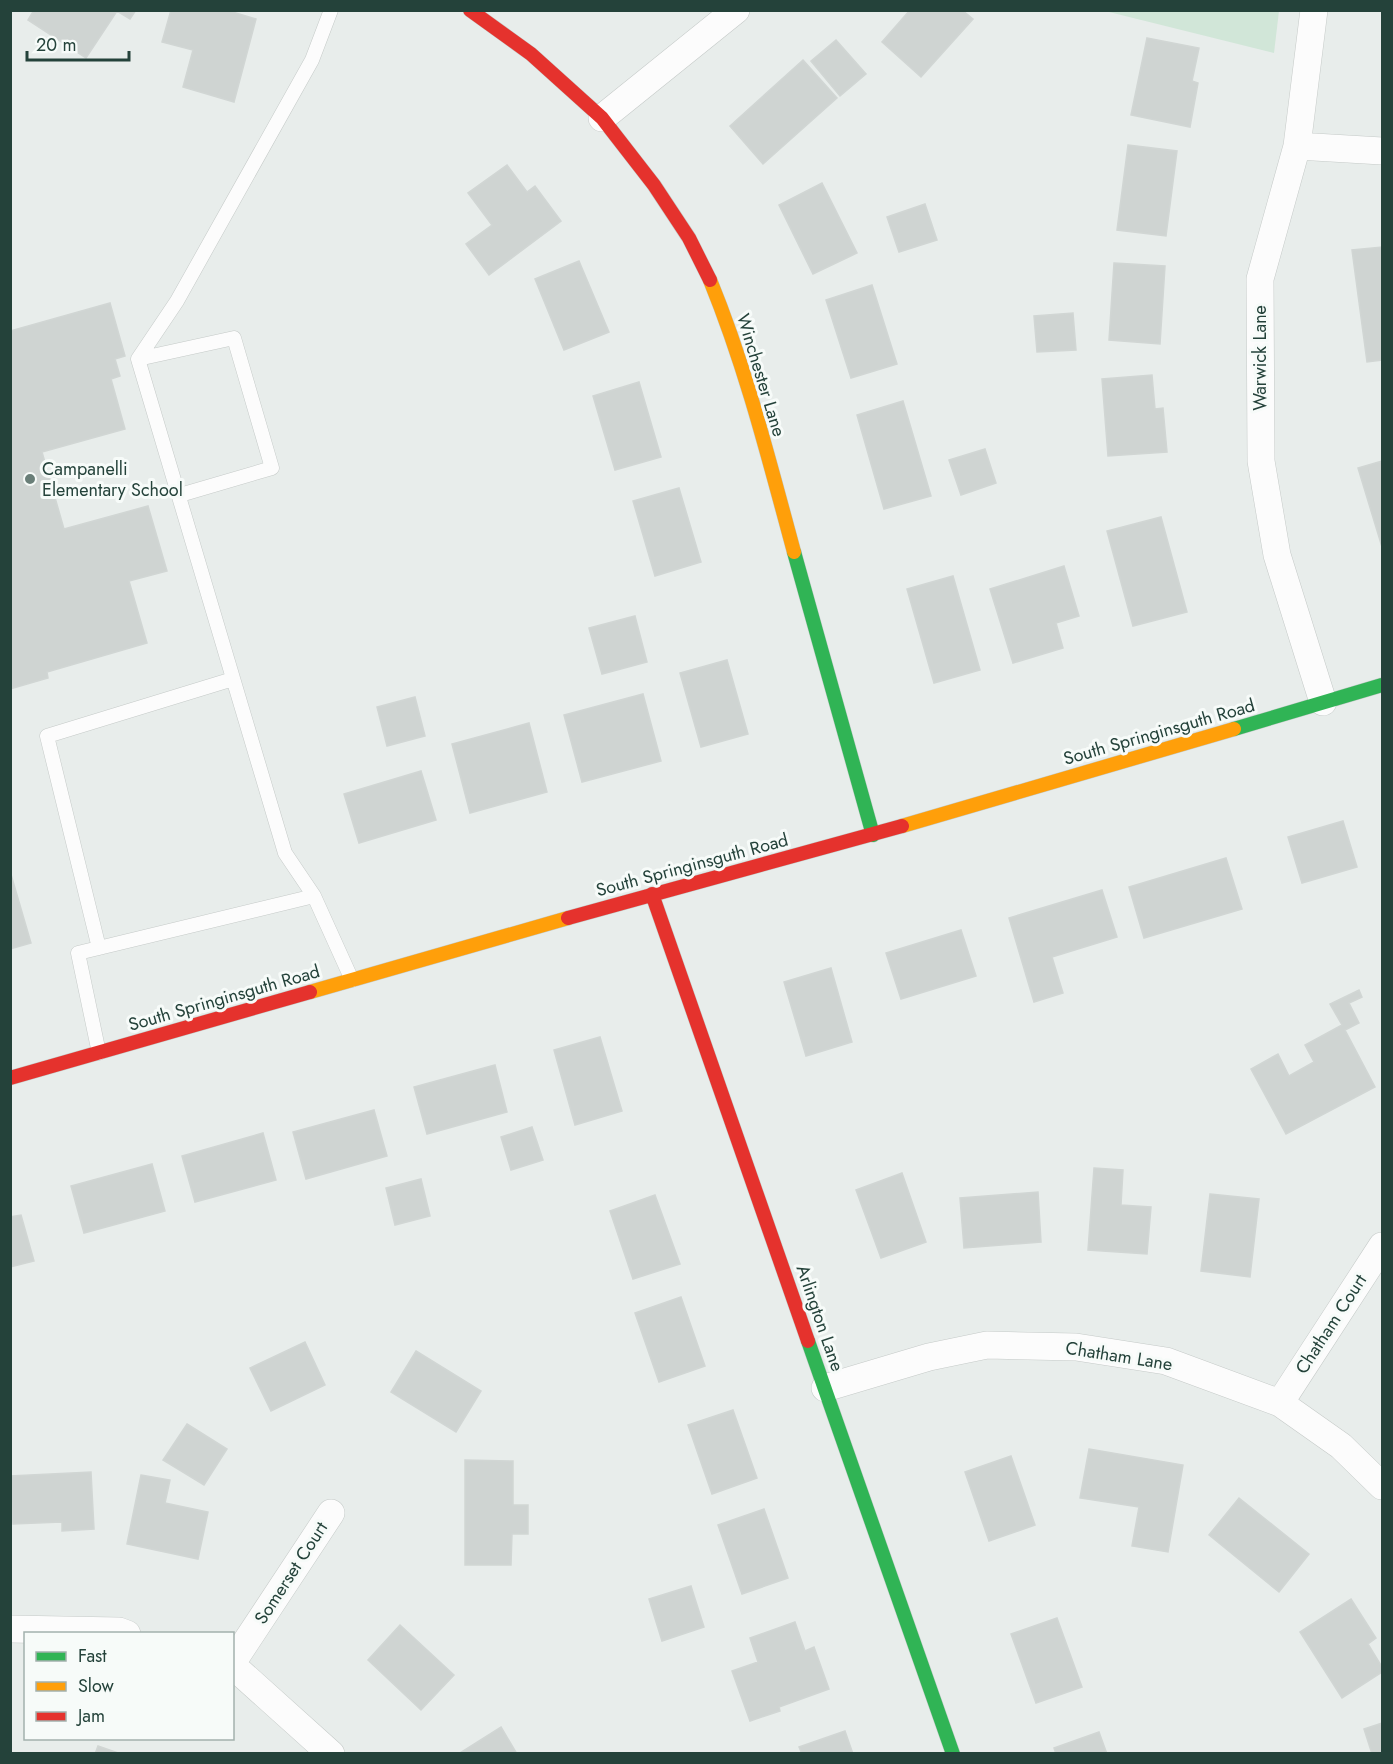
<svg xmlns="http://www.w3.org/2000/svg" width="1393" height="1764" font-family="Jost,sans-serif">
<rect width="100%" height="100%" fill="#e8edeb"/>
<!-- green -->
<path fill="#d1e6d8" d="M1105,11H1279L1274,53Z"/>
<!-- building -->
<path fill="#cfd4d2" stroke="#d1d6d4" stroke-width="1.5" d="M34,10H136L130,19L117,11L86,58L28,20Z
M171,10H226L256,19L234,102L183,87L193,50L162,42Z
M910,10H962L973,19L921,77L882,42Z
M1147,38L1199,48L1192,81L1198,83L1190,127L1131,115Z
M836,40L866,74L840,96L811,61Z
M803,60L837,98L763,164L730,126Z
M1128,145L1177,151L1166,236L1117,230Z
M507,165L527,192L535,186L561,221L489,275L466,244L492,225L468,193Z
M822,183L857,253L813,274L779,205Z
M925,204L937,240L899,252L887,217Z
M1382,247V360L1367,362L1352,250Z
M579,261L609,332L564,350L535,279Z
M1114,263L1165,266L1160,344L1109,340Z
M872,285L897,364L851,378L826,300Z
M110,303L125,356L115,359L120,376L111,379L125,429L42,452L64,529L148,506L167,571L129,581L147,643L47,672L48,678L10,689V331Z
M1073,313L1076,350L1037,352L1034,316Z
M1152,375L1155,409L1163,408L1167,452L1108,456L1102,379Z
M639,382L661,457L615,470L593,396Z
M903,401L931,496L884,509L857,415Z
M985,449L996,483L961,495L949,460Z
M1382,461V547L1358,468Z
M679,488L701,562L655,576L633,501Z
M1161,517L1187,612L1133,626L1107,531Z
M1064,566L1079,616L1056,623L1063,648L1013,663L990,589Z
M953,576L980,670L934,683L907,589Z
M635,616L647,662L602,674L589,628Z
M727,660L748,734L701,747L680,673Z
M643,694L661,761L582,782L564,715Z
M415,697L425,736L387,746L377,707Z
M529,723L547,792L470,813L452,744Z
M421,771L436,820L359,843L344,794Z
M1343,821L1357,867L1302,883L1288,837Z
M1226,858L1242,909L1144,938L1129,887Z
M10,871L31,943L10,949Z
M1102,890L1117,937L1052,957L1063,993L1034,1002L1009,918Z
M961,930L976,976L901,999L886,953Z
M831,968L852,1042L806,1056L784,982Z
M1359,990L1362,997L1349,1003L1359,1023L1345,1030L1375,1087L1286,1134L1251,1069L1278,1054L1289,1076L1314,1062L1305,1045L1342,1025L1330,1004Z
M600,1037L622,1111L575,1125L554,1050Z
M495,1065L507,1112L427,1134L414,1087Z
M374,1110L387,1156L306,1179L293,1132Z
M532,1127L543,1160L511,1170L501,1137Z
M263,1133L276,1180L195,1202L182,1156Z
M152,1164L165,1211L84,1233L71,1186Z
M1094,1168L1123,1170L1121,1205L1151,1207L1147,1254L1088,1250Z
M902,1173L926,1242L881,1258L856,1190Z
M421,1179L430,1216L395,1225L386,1188Z
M1038,1192L1041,1242L964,1248L960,1198Z
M1210,1194L1259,1199L1250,1277L1201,1271Z
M655,1195L680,1264L633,1279L610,1211Z
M21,1215L34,1261L10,1267V1217Z
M681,1297L705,1366L659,1382L635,1313Z
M305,1342L325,1385L271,1411L250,1368Z
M416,1351L481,1391L456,1432L391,1392Z
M733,1410L757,1478L712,1494L688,1425Z
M187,1424L227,1449L204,1485L163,1460Z
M1089,1449L1183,1465L1168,1552L1132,1546L1139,1507L1080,1498Z
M1011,1456L1035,1525L989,1541L965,1472Z
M465,1460L513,1461V1505H528V1534H512L511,1565H465Z
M91,1472L94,1529L62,1531V1522L13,1524L10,1476Z
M141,1475L170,1480L165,1503L208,1512L198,1559L127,1544Z
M1239,1498L1309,1554L1279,1592L1209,1535Z
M764,1509L788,1578L742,1594L718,1525Z
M691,1586L704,1627L662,1641L649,1599Z
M1351,1599L1376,1638L1368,1644L1382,1667V1672L1342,1698L1300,1632Z
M1057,1618L1082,1687L1036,1703L1011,1634Z
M795,1622L805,1651L814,1647L829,1689L779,1707L780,1711L750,1721L732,1671L758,1662L750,1638Z
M400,1625L454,1675L421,1710L368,1660Z
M1382,1723V1754H1372L1364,1729Z
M501,1727L517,1754H460V1753Z
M845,1731L853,1754H802L799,1747Z
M1099,1732L1107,1754H1056L1054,1748Z
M98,1746L121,1754H95Z"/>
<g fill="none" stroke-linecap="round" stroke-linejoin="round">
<!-- lane casing -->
<g stroke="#c5cac8" stroke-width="15">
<path id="lane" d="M138,359L285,853L314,896L352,980
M138,359L177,301L312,60L331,10
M138,359L234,338L272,468L180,495
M99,948L47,736L233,679
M99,1053L78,953L314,896"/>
</g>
<!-- street casing -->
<g stroke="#c5cac8" stroke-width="28">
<path id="street" d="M1314,10L1297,146L1260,279L1261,461L1277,555L1323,702
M602,118L736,10
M1297,146L1382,151
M825,1388L929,1357L987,1345L1076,1347L1166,1361L1280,1403L1341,1446L1382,1486
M1280,1403L1382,1246
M10,1629L119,1631L127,1634
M232,1663L331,1513
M232,1665L331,1754"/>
</g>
<!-- fast casing -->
<g stroke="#c3cbc8" stroke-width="15">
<path id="fast" d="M794,552L873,835
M1234,729L1382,685
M808,1341L953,1754"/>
</g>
<!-- slow casing -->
<g stroke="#c3cbc8" stroke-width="15">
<path id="slow" d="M710,280C746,368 769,460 794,552
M902,826L1234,729
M310,992L568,918"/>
</g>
<!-- jam casing -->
<g stroke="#c3cbc8" stroke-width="15">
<path id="jam" d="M470,10L531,54L602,118L654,185L689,238L710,280
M652,894L808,1341
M568,918L902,826
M10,1078L310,992"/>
</g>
<!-- lane -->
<use href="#lane" stroke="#fcfcfc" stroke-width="14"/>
<!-- street -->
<use href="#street" stroke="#fcfcfc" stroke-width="27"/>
<!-- fast -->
<use href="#fast" stroke="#30b455" stroke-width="14"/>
<!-- slow -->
<use href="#slow" stroke="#ff9f0a" stroke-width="14"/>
<!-- jam -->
<use href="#jam" stroke="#e5322d" stroke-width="14"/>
</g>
<!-- markers -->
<circle fill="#697e78" stroke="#f7fbf9" stroke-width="2" cx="30" cy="479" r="6"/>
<g text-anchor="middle" stroke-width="6" stroke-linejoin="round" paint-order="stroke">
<!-- street labels -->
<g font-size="18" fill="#24423a" stroke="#f7fbf9">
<text transform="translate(1260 358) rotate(-90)" y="6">Warwick Lane</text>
<text transform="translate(761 375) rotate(73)" y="6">Winchester Lane</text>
<text transform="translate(1159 732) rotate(-16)" y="6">South Springinsguth Road</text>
<text transform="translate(692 865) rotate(-15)" y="6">South Springinsguth Road</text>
<text transform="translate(224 998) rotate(-16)" y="6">South Springinsguth Road</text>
<text transform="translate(820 1318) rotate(71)" y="6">Arlington Lane</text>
<text transform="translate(1331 1324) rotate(-57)" y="6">Chatham Court</text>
<text transform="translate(1119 1356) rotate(9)" y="6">Chatham Lane</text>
<text transform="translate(291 1573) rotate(-57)" y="6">Somerset Court</text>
</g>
<!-- poi labels -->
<g font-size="18" fill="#24423a" stroke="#f7fbf9" text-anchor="start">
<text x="42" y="475">Campanelli<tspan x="42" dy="21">Elementary School</tspan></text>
</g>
</g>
<!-- border -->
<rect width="1393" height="1764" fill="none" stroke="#24423a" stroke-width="24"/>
<!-- legend -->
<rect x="24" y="1632" width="210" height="108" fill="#f7fbf9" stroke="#a3b1ad" stroke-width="1.5"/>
<rect x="36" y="1652" width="30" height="9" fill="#30b455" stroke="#a3b1ad" stroke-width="1.5"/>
<text x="78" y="1662" font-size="18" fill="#24423a">Fast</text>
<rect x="36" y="1682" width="30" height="9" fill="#ff9f0a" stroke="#a3b1ad" stroke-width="1.5"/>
<text x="78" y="1692" font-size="18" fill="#24423a">Slow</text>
<rect x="36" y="1712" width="30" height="9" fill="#e5322d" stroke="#a3b1ad" stroke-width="1.5"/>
<text x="78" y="1722" font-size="18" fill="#24423a">Jam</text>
<!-- scale -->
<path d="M27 51v9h102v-9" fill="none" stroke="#24423a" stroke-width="3"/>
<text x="36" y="51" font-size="18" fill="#24423a" stroke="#f7fbf9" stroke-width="4.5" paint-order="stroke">20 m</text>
</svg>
